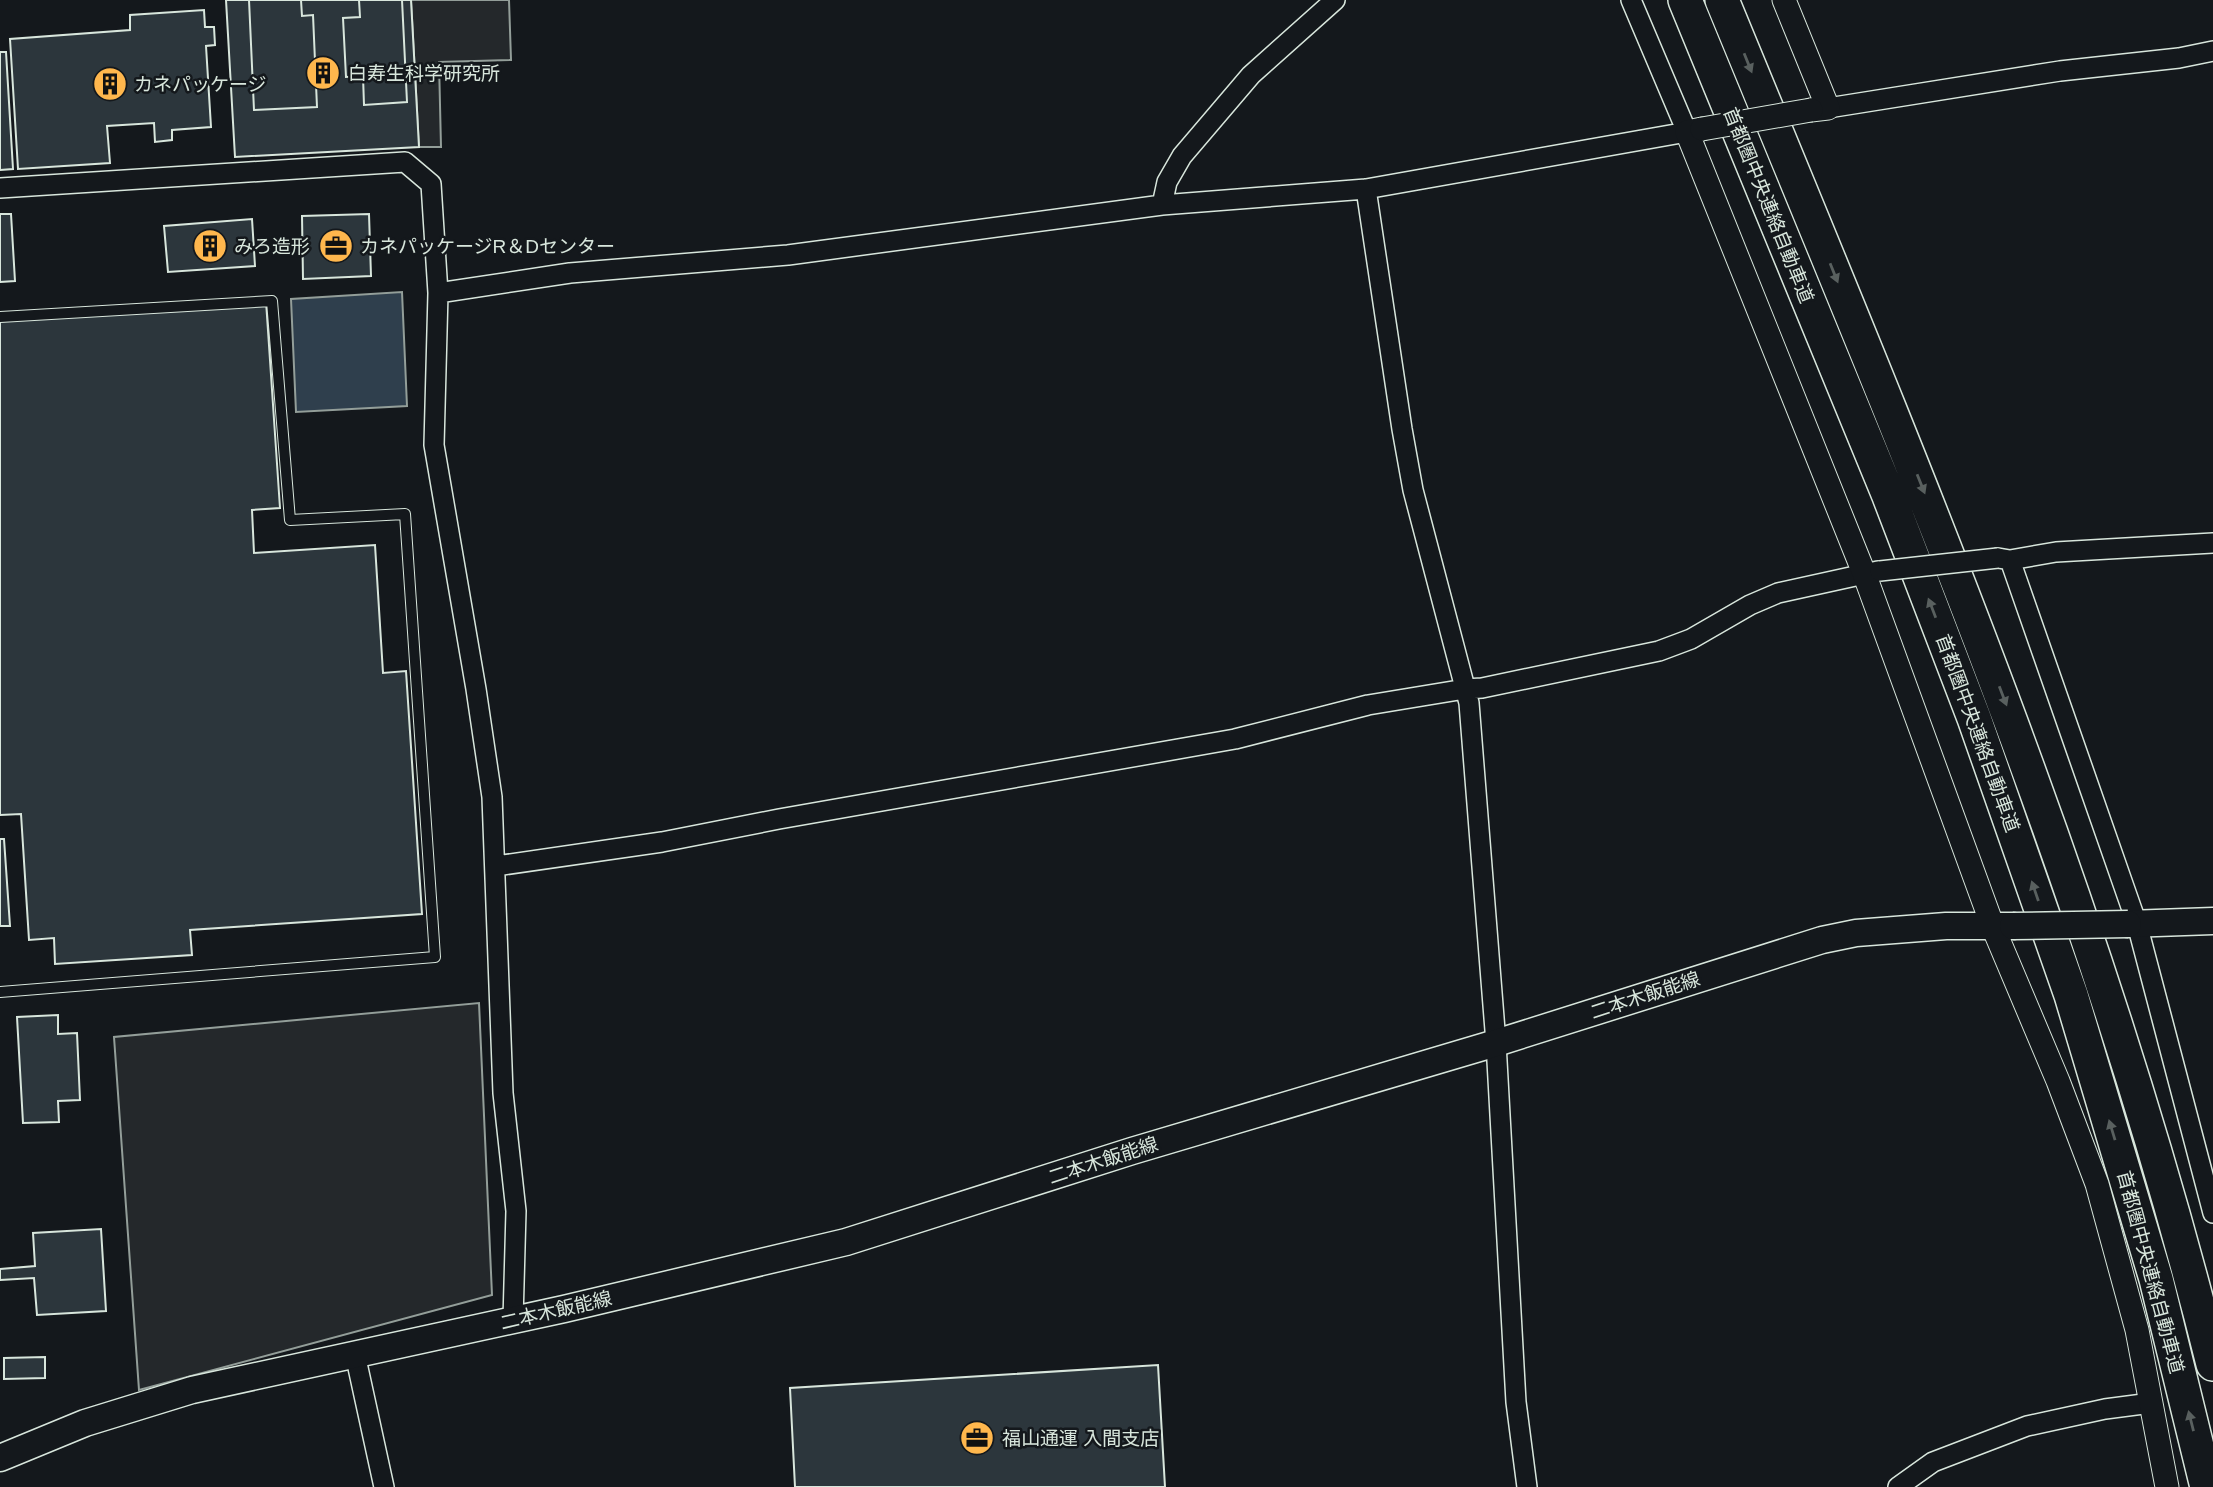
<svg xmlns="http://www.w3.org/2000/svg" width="2213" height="1487" font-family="Arial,'Noto Sans JP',sans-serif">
<rect width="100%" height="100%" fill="#14181c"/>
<!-- parking -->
<path fill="#24282b" stroke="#939e99" stroke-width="2" d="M411,0H509L511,60L439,62L441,147H419Z
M479,1003L492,1295L139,1390L114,1037Z"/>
<!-- water -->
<path fill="#2f3f4d" stroke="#939e99" stroke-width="2" d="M402,292L407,406L296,412L291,299Z"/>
<!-- building -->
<path fill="#2c363c" stroke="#d8e6dc" stroke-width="2" d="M226,0H411L419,147L235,157Z
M249,0H301L302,16L313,15L317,107L254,110Z
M359,0H402L407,102L364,105L363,76L346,77L343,18L360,17Z
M204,10L205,27H214L215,45L206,46L211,127L172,130V140L155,142L154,123L107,126L110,163L18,169L10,39L130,30V15Z
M0,52H6L13,169L0,170Z
M0,214H11L15,281L0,282Z
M369,214L371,276L303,279L302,216Z
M252,219L255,266L168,272L164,226Z
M266,301L280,508L252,510L254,553L375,545L383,673L406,671L422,914L190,930L192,955L55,964L54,938L29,940L21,814L0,815V320Z
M0,839H4L10,926H0Z
M58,1015V1034L77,1033L80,1100L58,1101L59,1122L23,1123L17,1017Z
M101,1229L106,1311L37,1315L34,1278L0,1280V1269L35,1266L33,1233Z
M45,1357V1378L4,1379V1358Z
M1158,1365L1165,1487H795L790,1388Z"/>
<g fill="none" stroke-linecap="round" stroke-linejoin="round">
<!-- service casing -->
<g stroke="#d8e6dc" stroke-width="12">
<path id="service" d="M0,317L272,301L290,520L405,514L435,957L0,992"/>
</g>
<!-- minor casing -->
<g stroke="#d8e6dc" stroke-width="22">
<path id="minor" d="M1828,108L2060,71L2179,58L2213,51
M0,188L405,162L431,184L438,293L434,445L476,689L492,797L503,1093L516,1211L513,1320
M1366,189L1402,429L1413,490L1469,703L1496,1043L1516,1402L1527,1487
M1162,205L1167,182L1182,156L1251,75L1335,0
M438,293L570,273L788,255L1162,205L1366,189L1687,132L1631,0
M1998,558L2010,560L2056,552L2213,543
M2010,560L2137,924L2213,1213
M496,866L662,842L779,819L1235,739L1368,705L1465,689L1482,688L1659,651L1691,639L1750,605L1778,593L1878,571
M355,1354L384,1487
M1898,1487L1933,1462L2027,1426L2105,1409L2151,1403"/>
</g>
<!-- tertiary casing -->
<g stroke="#d8e6dc" stroke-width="25">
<path id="tertiary" d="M1784,0L1828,108L1811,110
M1702,129L1687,132L1864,573L1993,927L2058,1081L2097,1184L2137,1330L2167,1487"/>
</g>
<!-- secondary casing -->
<g stroke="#d8e6dc" stroke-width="29">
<path id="secondary" d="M2128,924L2213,921
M0,1458L85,1423L192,1390L564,1309L846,1242L1132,1151L1496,1043L1822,940L1856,933L1946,926H2013"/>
</g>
<!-- motorway casing -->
<g stroke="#d8e6dc" stroke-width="36">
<path id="motorway" d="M1685,0L1889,496L1974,718L2071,995L2156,1279L2207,1487
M1722,0C1906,447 2096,893 2213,1364"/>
</g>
<!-- service -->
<use href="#service" stroke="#14181c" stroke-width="10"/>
<!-- minor -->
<use href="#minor" stroke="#14181c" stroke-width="19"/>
<!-- tertiary -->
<use href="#tertiary" stroke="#14181c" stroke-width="23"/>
<!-- secondary -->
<use href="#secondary" stroke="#14181c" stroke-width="26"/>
<!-- motorway -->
<use href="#motorway" stroke="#14181c" stroke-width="33"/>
<!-- minor-bridge casing -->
<g stroke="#d8e6dc" stroke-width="22" stroke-linecap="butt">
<path id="minor-bridge" d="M1880,571L1998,558"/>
</g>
<!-- tertiary-bridge casing -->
<g stroke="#d8e6dc" stroke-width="25" stroke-linecap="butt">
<path id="tertiary-bridge" d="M1702,129L1811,110"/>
</g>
<!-- secondary-bridge casing -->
<g stroke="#d8e6dc" stroke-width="29" stroke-linecap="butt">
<path id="secondary-bridge" d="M2013,926L2128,924"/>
</g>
<!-- minor-bridge -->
<use href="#minor-bridge" stroke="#14181c" stroke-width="19"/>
<!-- tertiary-bridge -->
<use href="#tertiary-bridge" stroke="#14181c" stroke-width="23"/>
<!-- secondary-bridge -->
<use href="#secondary-bridge" stroke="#14181c" stroke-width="26"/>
</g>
<!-- one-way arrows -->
<defs><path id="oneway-solid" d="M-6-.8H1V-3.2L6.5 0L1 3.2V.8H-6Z" transform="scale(1.75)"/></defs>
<g fill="#59605f">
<use href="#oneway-solid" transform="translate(1748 63) rotate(68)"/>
<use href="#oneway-solid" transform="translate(1834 273) rotate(68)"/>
<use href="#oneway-solid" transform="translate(1921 484) rotate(68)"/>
<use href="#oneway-solid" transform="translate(1932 608) rotate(-111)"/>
<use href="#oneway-solid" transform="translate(2003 696) rotate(69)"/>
<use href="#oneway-solid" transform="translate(2035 891) rotate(-109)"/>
<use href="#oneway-solid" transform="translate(2112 1130) rotate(-107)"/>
<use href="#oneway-solid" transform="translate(2191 1421) rotate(-104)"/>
</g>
<!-- icons -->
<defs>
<g id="building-disc" transform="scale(1.75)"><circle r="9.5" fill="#ffb74d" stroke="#14181c"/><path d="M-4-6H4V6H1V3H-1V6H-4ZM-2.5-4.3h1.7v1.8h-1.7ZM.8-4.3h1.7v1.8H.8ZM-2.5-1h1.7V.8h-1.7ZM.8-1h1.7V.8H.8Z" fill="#111"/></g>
<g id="office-disc" transform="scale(1.75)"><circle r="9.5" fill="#ffb74d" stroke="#14181c"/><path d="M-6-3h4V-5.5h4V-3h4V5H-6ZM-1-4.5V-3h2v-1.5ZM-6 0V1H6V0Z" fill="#111"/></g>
</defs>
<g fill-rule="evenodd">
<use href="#building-disc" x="323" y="73"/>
<use href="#building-disc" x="110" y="84"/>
<use href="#building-disc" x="210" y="246"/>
<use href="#office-disc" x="336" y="246"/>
<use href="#office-disc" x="977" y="1438"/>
</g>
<g text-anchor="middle" stroke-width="5" stroke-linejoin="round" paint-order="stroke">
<!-- poi labels -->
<g font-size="19" fill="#d8e6dc" stroke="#14181c" text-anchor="start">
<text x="348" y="80">白寿生科学研究所</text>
<text x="134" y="91">カネパッケージ</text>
<text x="234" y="253">みろ造形</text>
<text x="360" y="253">カネパッケージR＆Dセンター</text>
<text x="1002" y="1445">福山通運 入間支店</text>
</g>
<!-- street labels -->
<g font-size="19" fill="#d8e6dc" stroke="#14181c">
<text transform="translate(1769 205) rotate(68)" y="7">首都圏中央連絡自動車道</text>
<text transform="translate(1978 733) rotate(70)" y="7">首都圏中央連絡自動車道</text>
<text transform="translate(1645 995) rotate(-18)" y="7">二本木飯能線</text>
<text transform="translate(1103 1160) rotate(-18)" y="7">二本木飯能線</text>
<text transform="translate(2151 1272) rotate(75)" y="7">首都圏中央連絡自動車道</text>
<text transform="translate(556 1310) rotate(-13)" y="7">二本木飯能線</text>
</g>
</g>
</svg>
